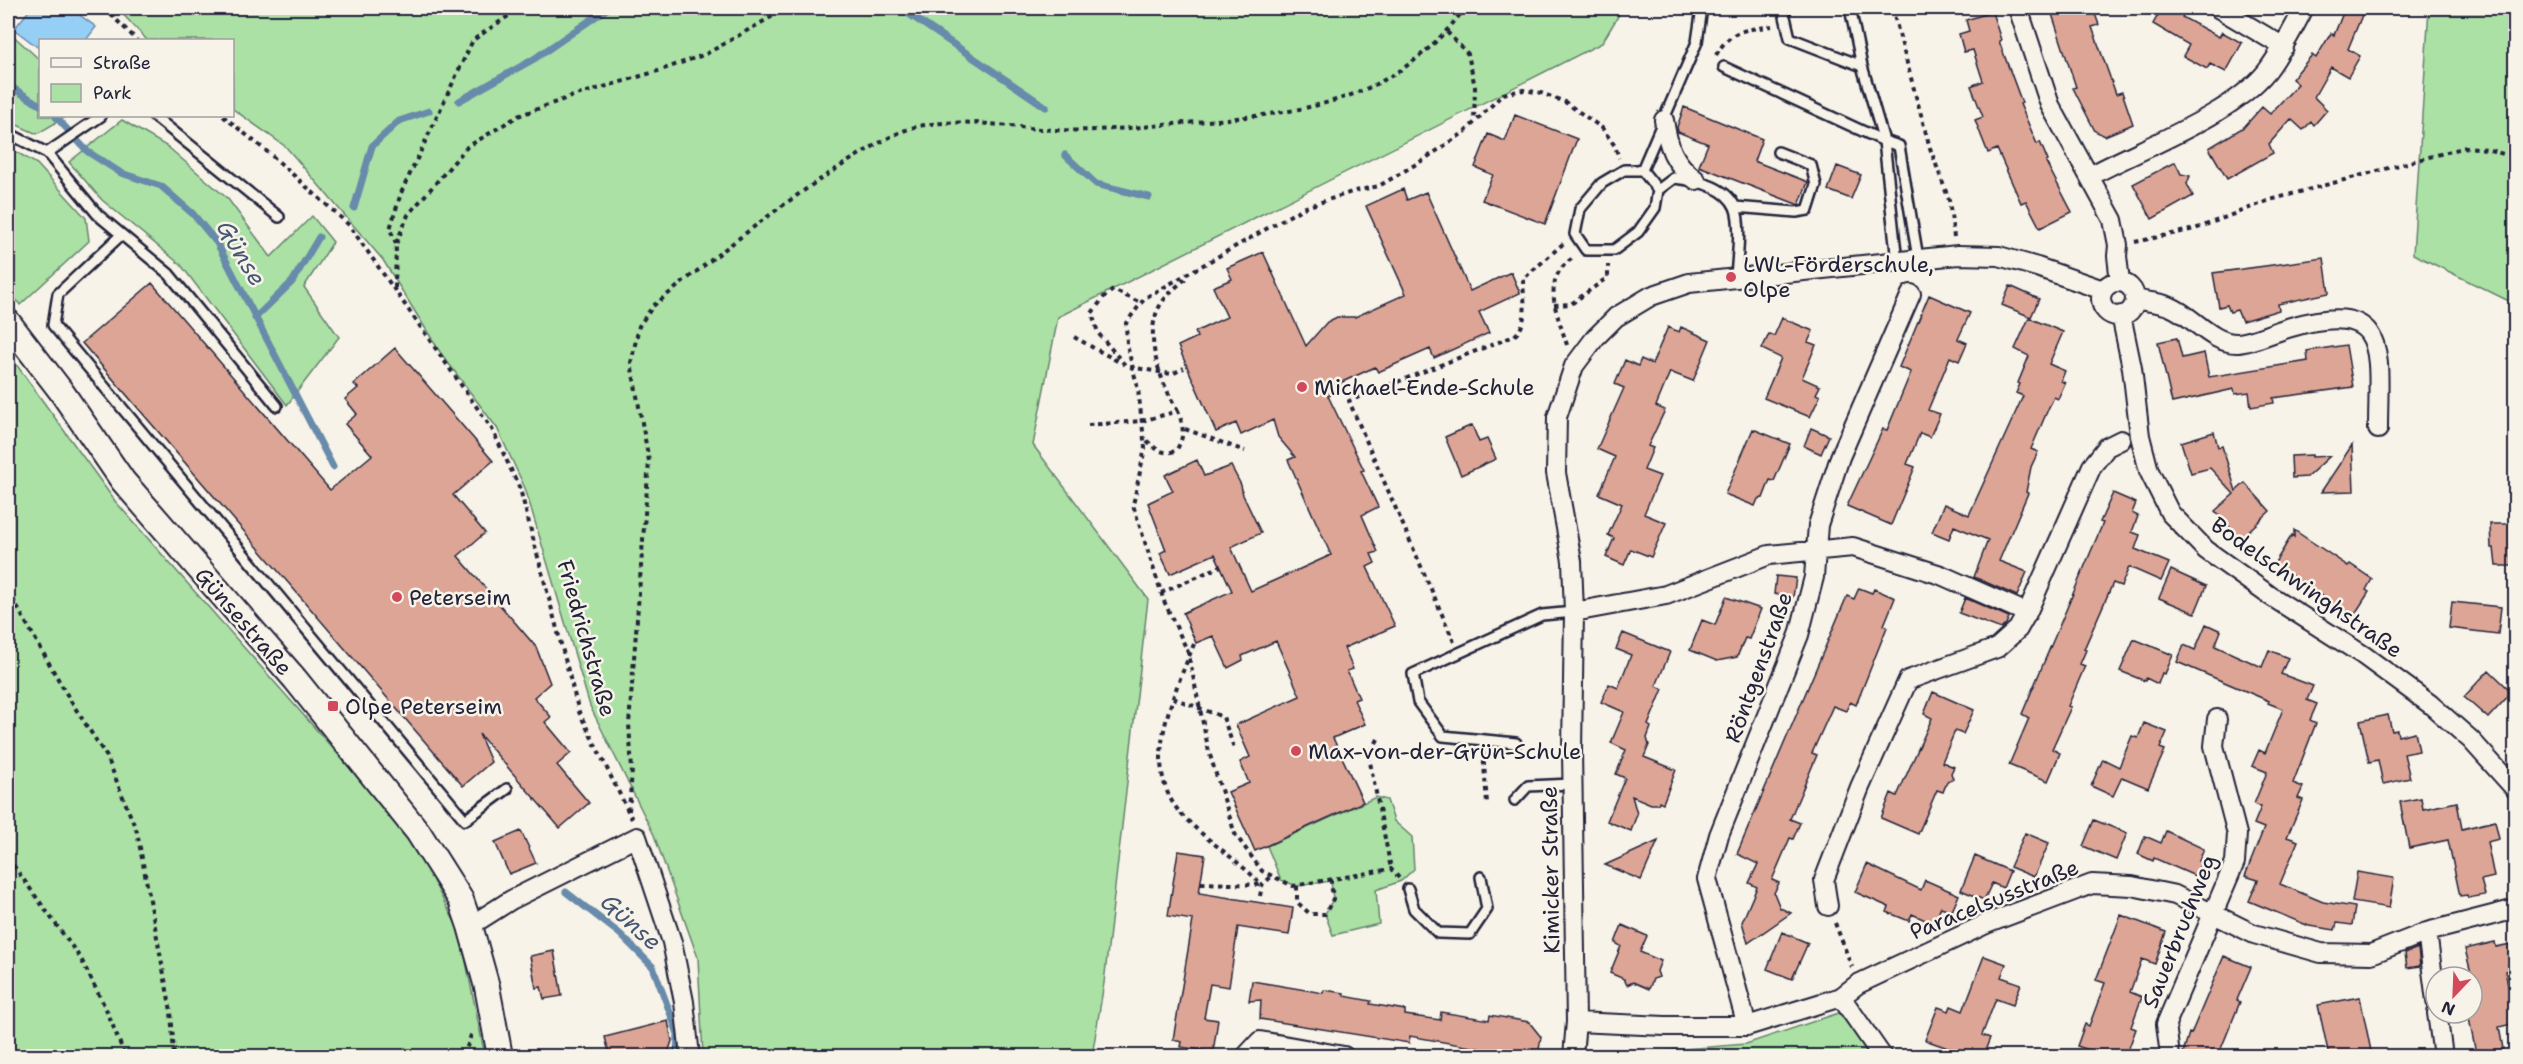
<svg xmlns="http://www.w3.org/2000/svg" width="2523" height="1064" font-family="'Shantell Sans',sans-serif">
<rect width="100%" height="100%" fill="#f7f3e8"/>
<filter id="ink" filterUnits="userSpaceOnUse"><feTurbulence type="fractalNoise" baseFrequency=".0167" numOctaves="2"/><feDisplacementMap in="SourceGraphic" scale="12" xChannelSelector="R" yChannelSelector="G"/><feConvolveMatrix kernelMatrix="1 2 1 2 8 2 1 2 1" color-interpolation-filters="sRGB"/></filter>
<g filter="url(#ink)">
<!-- green -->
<path fill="#abe1a4" stroke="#668270" stroke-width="1.5" d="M117,8H1623L1602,43L1058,317L1033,445L1148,599L1104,983L1092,1056H703L698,958L654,835L590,706L525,488L497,428L440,352L383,260L286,147L233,109L232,40H147Z
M2429,8H2515V304L2413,254Z
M8,31L40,60V116H67L37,134L8,121Z
M122,120L168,147L228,199L271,257L312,216L333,242L304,287L339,337L287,405L181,265L102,200L69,162Z
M8,147L37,164L86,218L89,241L20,305L8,289Z
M8,353L115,501L409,835L460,932L485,1056H8Z
M1376,797L1387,800L1394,821L1412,837L1414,869L1401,881L1376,890L1379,924L1333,935L1325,914L1333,899L1331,881L1297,886L1281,880L1267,846Z
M1842,1012L1872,1056H1600L1746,1044Z"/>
<!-- water -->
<path fill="#96cff6" stroke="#688aab" stroke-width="1.5" d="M31,8H70L96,27L86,40H40V49L14,29Z"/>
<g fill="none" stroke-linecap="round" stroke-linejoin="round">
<!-- stream -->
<path stroke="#688aab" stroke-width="7" d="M900,8L1046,107
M8,85L40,105
M459,101L534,59L608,8
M55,116L88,152L121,173L161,186L193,214L217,243L333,467
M1065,155L1096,184L1149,197
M354,208L372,146L399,121L429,111
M255,318L292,282L319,237
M566,892L620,934L653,967L678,1034L677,1056"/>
</g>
<!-- building -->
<path fill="#dda595" stroke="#22223b" stroke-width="1.5" d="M2050,8H2093L2099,25L2092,27L2116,94L2122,92L2133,124L2105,136L2095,131L2073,88L2076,87Z
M2162,8H2188L2182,17L2219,37L2222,32L2242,43L2226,72L2210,64L2207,69L2183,56L2189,45L2153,24Z
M2345,8H2365L2348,49L2360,56L2348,77L2331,67L2314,97L2327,110L2314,125L2311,122L2303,130L2291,119L2269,144L2273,153L2227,179L2209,148L2244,127L2262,107L2270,114L2298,84L2292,79L2312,55L2316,58L2331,33L2334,35Z
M1992,12L2001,40L1999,41L2022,103L2020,104L2037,144L2040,142L2048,161L2046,162L2072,212L2040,228L2026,201L2021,203L1997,149L1988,153L1975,120L1983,117L1971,86L1983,81L1973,50L1964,52L1959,34L1969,31L1966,20Z
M1684,107L1762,139L1754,161L1808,182L1799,205L1699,166L1708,144L1678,132L1677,127Z
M1515,115L1577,139L1545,224L1482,200L1493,175L1475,167L1488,134L1505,141Z
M2175,162L2181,174L2190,176L2187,184L2193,196L2152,219L2133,184Z
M1837,166L1861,175L1851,199L1828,190Z
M1403,189L1407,200L1426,192L1470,291L1511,272L1520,293L1479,312L1489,333L1434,358L1430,349L1378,372L1375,367L1340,383L1343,390L1328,396L1364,470L1361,471L1378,507L1362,515L1378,552L1371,554L1375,563L1367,567L1395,626L1344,648L1353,669L1347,671L1359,698L1354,700L1365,724L1333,738L1363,802L1255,851L1228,792L1249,783L1240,762L1250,757L1236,725L1300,696L1276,641L1242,656L1243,660L1228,668L1213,636L1196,643L1183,613L1232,591L1215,554L1170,574L1160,553L1166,550L1148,503L1173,491L1165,475L1197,460L1204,476L1231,466L1241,485L1243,495L1261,533L1231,547L1251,591L1331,555L1288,460L1295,457L1278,437L1273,420L1241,435L1236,423L1216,432L1178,346L1197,337L1195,332L1227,317L1213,287L1232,279L1227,268L1263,252L1306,346L1327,322L1337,317H1355L1406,294L1366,206Z
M2324,258L2329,293L2278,304L2279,310L2242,321L2237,310L2230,312L2227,305L2219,307L2213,273Z
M152,283L330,490L372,455L345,424L357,414L345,399L358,388L354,384L395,348L493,461L453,495L485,533L458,556L536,647L550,683L534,697L551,717L545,722L571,753L557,765L589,803L560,828L479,734L491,762L463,786L82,343Z
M2010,286L2039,299L2031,317L2002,305Z
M1929,295L1970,313L1958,339L1967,343L1959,361L1950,357L1928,410L1940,414L1930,437L1920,433L1907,464L1915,467L1891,525L1847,506L1883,429L1887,430L1911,372L1899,367Z
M1782,318L1813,331L1808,342L1816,345L1802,378L1820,386L1816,394L1820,396L1810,417L1764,398L1781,358L1762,349L1769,334L1774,336Z
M2029,318L2063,332L2049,364L2065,371L2061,381L2065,383L2058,399L2054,397L2049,407L2031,449L2038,452L2031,467L2026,492L2028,493L1999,561L2027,572L2017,596L1974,577L1988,540L1954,526L1949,539L1932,532L1944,504L1969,515L2023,396L2016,393L2020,384L2018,383L2029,356L2015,349Z
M1668,327L1679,332L1681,327L1710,340L1693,381L1670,372L1656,406L1665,410L1648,446L1653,448L1644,470L1660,476L1644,514L1666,523L1651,557L1631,549L1624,565L1606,557L1614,538L1608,535L1622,504L1599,494L1615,457L1597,449L1624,388L1615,384L1625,360L1638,366L1641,359L1652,364Z
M2177,338L2182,358L2204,353L2209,377L2308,361L2307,351L2346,345L2353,387L2273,398L2274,403L2251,407L2249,392L2235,394L2234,389L2172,403L2158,342Z
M1472,425L1479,442L1487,439L1496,459L1461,475L1445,437Z
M1811,428L1829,436L1821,454L1804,446Z
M1753,429L1790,444L1774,481L1770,480L1763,498L1758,499L1755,506L1725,494Z
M2214,432L2218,447L2222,446L2236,491L2245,483L2270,511L2240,539L2215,511L2234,494L2210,468L2191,473L2181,442Z
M2352,445L2354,491L2321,492Z
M2312,455V457L2330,456L2307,477L2292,478L2291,456Z
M2113,493L2136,503L2132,513L2138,516L2132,532L2140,535L2135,549L2169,563L2161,581L2129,567L2121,586L2113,583L2084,649L2086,650L2080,664L2085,666L2068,706L2071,707L2052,749L2060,753L2048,781L2009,765L2029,718L2022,714L2103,523L2100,522Z
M2490,524H2516V566H2496L2494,548H2491Z
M2294,530L2348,566L2350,564L2372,579L2366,590L2369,592L2353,617L2274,564L2292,535L2294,537Z
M2171,570L2206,586L2195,613L2159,598Z
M1776,576L1796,578L1793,597L1774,594Z
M1859,588L1872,593L1874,589L1895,598L1884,625L1887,627L1856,705L1850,702L1846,711L1833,706L1812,753L1817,755L1790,819L1800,823L1793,839L1790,838L1772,880L1779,883L1774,893L1780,908L1791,913L1748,943L1742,922L1757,887L1749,883L1758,864L1737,854L1847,596L1854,599Z
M1726,597L1761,609L1749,639L1745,638L1737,657L1717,661L1690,650L1702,620L1715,625Z
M1965,598L2009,617L2006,624L2001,629L1959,613Z
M2452,602L2501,607L2498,634L2449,628Z
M2206,624L2221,631L2215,646L2262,667L2269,650L2288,658L2281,674L2313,686L2307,700L2317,704L2310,720L2316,723L2293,783L2303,787L2298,798L2303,800L2287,837L2298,841L2280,884L2323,902L2355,907L2352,925L2337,923L2335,930L2309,926L2249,901L2258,880L2245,876L2264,828L2254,824L2261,807L2254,804L2267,772L2252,766L2259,750L2265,753L2283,709L2268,703L2269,701L2177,662L2184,645L2195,650Z
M1623,633L1670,652L1656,686L1663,689L1648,725L1651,727L1647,738L1649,745L1644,757L1676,770L1663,803L1659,801L1658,804H1651L1632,796L1637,814L1631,831L1607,821L1625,778L1616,774L1626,750L1611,743L1624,712L1601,702L1609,684L1618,688L1631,655L1616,649Z
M2134,639L2173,655L2165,674L2162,673L2158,684L2146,678L2145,681L2120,671Z
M2489,670L2512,692L2488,718L2464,697Z
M1933,692L1974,710L1963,734L1955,731L1942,762L1954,767L1951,773L1953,779L1947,782L1943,792L1937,790L1918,834L1881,818L1891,793L1897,796L1932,718L1924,714Z
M2388,715L2392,731L2397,730L2398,736L2415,732L2419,751L2404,754L2410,778L2383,784L2378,760L2369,762L2360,721Z
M2144,723L2167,732L2160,748L2165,750L2148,788L2122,777L2113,796L2091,786L2103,759L2119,767L2132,736L2138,738Z
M2421,798L2423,809L2457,802L2462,829L2495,821L2499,839L2487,842L2494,877L2481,880L2485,895L2468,898L2467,895L2460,896L2448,840L2409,848L2400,802Z
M2094,820L2127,833L2116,860L2083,846Z
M521,831L536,863L509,874L495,842Z
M2166,831L2204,849L2199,861L2202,862L2195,876L2154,858L2153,861L2138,854L2145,836L2161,843Z
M2025,833L2049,843L2034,877L2010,867Z
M1658,841L1641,880L1605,865Z
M1178,851L1205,855L1199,893L1293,908L1289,935L1238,927L1229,987L1210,984L1204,1018L1218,1020L1213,1052L1181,1047L1182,1042L1173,1040L1193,920L1168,916Z
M1975,856L2010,871L2003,888L1992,883L1984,900L1961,890Z
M1867,864L1921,890L1925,880L1959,895L1952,911L1941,907L1934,924L1912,914L1909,921L1887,912L1889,907L1855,892Z
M2357,872L2394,878L2389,908L2352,902Z
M2121,915L2166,932L2155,964L2142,959L2130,992L2142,997L2131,1027L2136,1029L2126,1056H2107L2077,1046L2085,1024L2089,1026L2105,983L2096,980Z
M1622,925L1647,936L1640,952L1661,961L1657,971L1659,977L1653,979L1649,989L1633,982L1627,985L1624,979L1610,973L1621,946L1615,943Z
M1782,932L1808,943L1792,979L1767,969Z
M2495,942L2496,947L2511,944L2512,950L2516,953V970L2505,971L2516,1023L2499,1027L2503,1049L2476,1054L2468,1013H2472V977L2465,949Z
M2418,948L2420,966L2407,968L2405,953Z
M554,951L562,996L544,999L541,987L536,988L530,956Z
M1984,956L2006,964L2001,977L2021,984L2013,1005L1996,999L1982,1035L1990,1038L1983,1056H1971L1925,1040L1938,1007L1949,1011L1951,1006L1963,1011Z
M2224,956L2251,967L2237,1000L2240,1002L2218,1056H2182L2189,1033L2191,1034Z
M1252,981L1323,993L1324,990L1344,993V996L1371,1001L1370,1004L1405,1010V1015L1440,1020L1441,1012L1489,1020L1490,1015L1529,1022L1541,1037L1538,1056H1499L1500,1052L1410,1036L1409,1043L1260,1019L1261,1000L1249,1001Z
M2360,997L2372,1056H2329L2318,1005Z
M668,1021L672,1041L667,1056H610L605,1037Z"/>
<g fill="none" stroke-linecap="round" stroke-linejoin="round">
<!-- lane casing -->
<g stroke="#22223b" stroke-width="14">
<path id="lane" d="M1850,8L1862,66
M1724,67L1884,141L1862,66L1790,38L1783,8
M154,116L279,217
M8,133L47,153L98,215L169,274L277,406
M47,153L101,116
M1624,170H1642L1658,190L1655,208L1638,232L1614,250H1586L1575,234L1580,209L1602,183Z
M1642,170L1697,42L1702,8
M1658,190L1674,178C1694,180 1725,185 1735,207C1742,223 1737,259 1736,278
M1735,207L1796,212L1808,210L1816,185L1811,165L1778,152
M121,235L58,294L53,325L465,820L507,789
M1897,262L1884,141L1899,146L1918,258
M1516,743L1443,736L1418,702L1413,674L1542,615L1574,612
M1515,800L1528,786L1572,784
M1408,889L1414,909L1438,933L1470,934L1487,909L1481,877"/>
</g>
<!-- street casing -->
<g stroke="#22223b" stroke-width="22">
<path id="street" d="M2018,8L2050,105L2113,220L2118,245L2117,256L2120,282
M2218,8L2284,47
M1664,120C1668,146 1673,163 1696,180
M2090,176C2141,148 2231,116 2267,71C2282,51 2293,29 2304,8
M2101 299a17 17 0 1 1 34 0a17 17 0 1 1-34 0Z
M2135,299C2146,302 2160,302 2171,307C2193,316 2212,344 2238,343C2253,342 2276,331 2291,327C2392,298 2378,354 2378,429
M2121,315L2132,368L2140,436L2149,471L2170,513L2206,550L2269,595L2363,655L2430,704L2471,740L2516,790
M1574,612L1666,595L1769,555L1853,547L1941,575L2027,613
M1828,906L1824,880L1860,787L1908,680L1997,648L2018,629L2027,613L2092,466L2107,447L2121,440
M470,926L511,900L637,837L672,942L684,1002L690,1056
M1841,997L1882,1056
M2436,1001L2427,932L2516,909
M2437,1013L2443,1056
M1576,1022L1665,1026H1747L1841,997L1858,984L1986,924L2092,884L2132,886L2175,895L2254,934L2321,953L2371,954L2427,932
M1747,1026L1707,879L1719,835L1799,635L1814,577L1818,525L1840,457L1911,294
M1246,1056L1260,1041L1344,1056
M1573,1056L1576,1022L1572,750L1574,612L1572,561L1556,473L1557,417L1574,366L1595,338L1616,317L1651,296L1689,283L1958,255L1999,256L2037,267L2103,290
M2170,1056L2166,1024L2235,862L2237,834L2214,746L2217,719"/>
</g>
<!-- secondary casing -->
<g stroke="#22223b" stroke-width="28">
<path id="secondary" d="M8,322L61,391L123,481L295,679L418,832L461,900L470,926L487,987L500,1056"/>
</g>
<!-- path -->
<path stroke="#22223b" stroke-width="4" stroke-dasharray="4.5 4.5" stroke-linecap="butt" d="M104,8L137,40
M1892,8L1930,148L1949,200L1954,237
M1447,32L1468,54L1475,87L1474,121
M1716,55C1732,28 1743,31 1772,26
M223,116L270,154L349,225L492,429L520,489L579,712L632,819
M2135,242L2195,229L2270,200L2466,147L2487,149L2516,158
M396,244L390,229L401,193L473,40L520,8
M395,288L396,244L408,215L467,147L518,116L570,97L658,71L706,54L787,8
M1554,305L1571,304L1608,277V265
M1074,337L1121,363
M1567,345C1558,315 1539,280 1573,258
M1125,365L1098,333L1092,313L1104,297L1113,290L1141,303
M1130,367L1172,374L1184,368
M1178,411C1161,383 1140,332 1163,301C1169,292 1179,285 1186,278
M1088,425L1142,421L1178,411C1184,428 1185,435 1176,451C1161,455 1156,449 1145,439
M1185,429L1245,451
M8,591L70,700L107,757L137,832L171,1011L174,1056
M1161,593L1221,566
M1454,642L1349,401L1514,336C1530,324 1523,297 1523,279L1564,243
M1194,644C1173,697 1136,771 1186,819C1210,843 1239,861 1262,885
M1173,698L1223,717L1234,748
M1378,739L1369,757L1391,869
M1483,752L1487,803
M629,811L632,770L629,724L649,461L631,363L639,326L653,306C720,253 788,197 862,153C879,143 900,130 919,126C965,117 1010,128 1055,130C1103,132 1149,126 1196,122C1307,112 1394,103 1465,8
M8,858L81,959L107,1011L125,1056
M1399,878L1391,869L1293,886L1262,871L1235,834L1209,752L1188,652L1164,601L1133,505L1145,448L1138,389L1127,345L1126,323L1145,298L1303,208L1355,191L1379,186L1423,160L1465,132L1503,94L1523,90L1541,93L1565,102L1602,128L1615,146L1619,158
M1201,883L1262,885
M1297,886V902L1310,914H1325L1333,899L1331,881
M1260,896L1262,885L1272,876
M1835,923L1852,967
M464,1056L472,1032"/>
<!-- lane -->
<use href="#lane" stroke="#f7f3e8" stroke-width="9"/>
<!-- street -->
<use href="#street" stroke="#f7f3e8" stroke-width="18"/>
<!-- secondary -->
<use href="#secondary" stroke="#f7f3e8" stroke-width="24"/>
</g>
</g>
<!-- markers -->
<g fill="#d1495b" stroke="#f7f3e8" stroke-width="2">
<circle cx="1731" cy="277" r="6"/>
<circle cx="1302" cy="387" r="6"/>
<circle cx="397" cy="597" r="6"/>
<rect x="327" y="700" width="12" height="12" rx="3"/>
<circle cx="1296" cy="751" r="6"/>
</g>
<g text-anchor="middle" stroke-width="5" stroke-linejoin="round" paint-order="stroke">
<!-- poi labels -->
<g font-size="22" fill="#22223b" stroke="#f7f3e8" text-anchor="start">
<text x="1743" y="272">LWL-Förderschule,<tspan x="1743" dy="25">Olpe</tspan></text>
<text x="1314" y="395">Michael-Ende-Schule</text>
<text x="409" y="605">Peterseim</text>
<text x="345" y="714">Olpe Peterseim</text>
<text x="1308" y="759">Max-von-der-Grün-Schule</text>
</g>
<!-- street labels -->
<g font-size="22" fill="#22223b" stroke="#f7f3e8">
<text transform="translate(2307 587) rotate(35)" y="8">Bodelschwinghstraße</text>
<text transform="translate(244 621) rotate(49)" y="8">Günsestraße</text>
<text transform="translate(587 638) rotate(74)" y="8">Friedrichstraße</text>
<text transform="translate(1758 667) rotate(-70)" y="8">Röntgenstraße</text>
<text transform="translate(1550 870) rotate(-91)" y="8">Kimicker Straße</text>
<text transform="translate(1994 899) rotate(-22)" y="8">Paracelsusstraße</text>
<text transform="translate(2179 931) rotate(-68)" y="8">Sauerbruchweg</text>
</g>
<!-- water labels -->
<g font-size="24" font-style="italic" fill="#455673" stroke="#f7f3e8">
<text transform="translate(241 253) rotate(59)" y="8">Günse</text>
<text transform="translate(631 922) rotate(42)" y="8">Günse</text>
</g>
</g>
<!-- margin -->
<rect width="2523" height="1064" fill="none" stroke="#f7f3e8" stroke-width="30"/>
<rect x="15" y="15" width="2493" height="1034" fill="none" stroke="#22223b" stroke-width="2" filter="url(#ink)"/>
<!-- legend -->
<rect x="39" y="39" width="195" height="78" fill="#f7f3e8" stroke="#a29fa3" stroke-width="1.5"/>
<rect x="51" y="58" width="30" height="9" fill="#f7f3e8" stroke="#a29fa3" stroke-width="1.5"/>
<text x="93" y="69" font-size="18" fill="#22223b">Straße</text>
<rect x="51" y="84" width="30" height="18" fill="#abe1a4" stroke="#a29fa3" stroke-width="1.5"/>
<text x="93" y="99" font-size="18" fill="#22223b">Park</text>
<!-- north arrow -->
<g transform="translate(2454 995) rotate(203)"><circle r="28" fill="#f7f3e8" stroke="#a29fa3" stroke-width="1.5"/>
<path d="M0-4.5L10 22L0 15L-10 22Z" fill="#d1495b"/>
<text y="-9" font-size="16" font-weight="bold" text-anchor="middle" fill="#22223b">N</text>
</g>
</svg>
